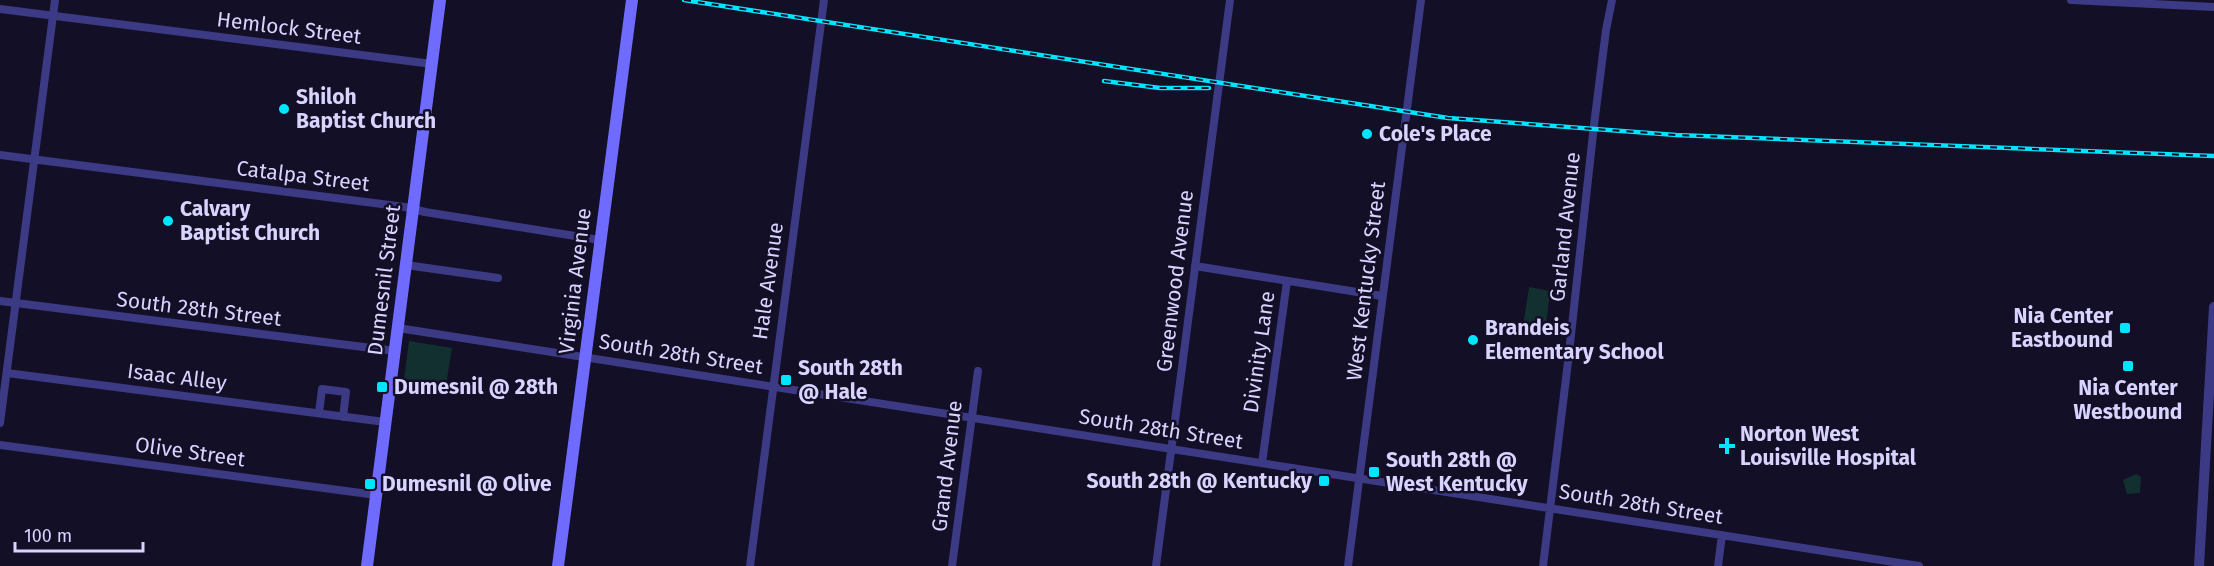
<svg xmlns="http://www.w3.org/2000/svg" width="2214" height="566" font-family="'Fira Sans',sans-serif">
<rect width="100%" height="100%" fill="#130f26"/>
<!-- green -->
<path fill="#12302f" d="M1529,287L1550,291L1545,334L1522,332Z
M409,341L452,348L446,385L404,379Z
M2136,474L2141,477L2140,493L2127,494L2123,480Z"/>
<g fill="none" stroke-linecap="round" stroke-linejoin="round">
<!-- minor -->
<path stroke="#3d3a85" stroke-width="8" d="M2071,0L2214,7
M0,9L432,64
M0,155L405,207L425,212L600,240
M406,265L498,278
M1195,266L1382,296
M0,301L395,351
M398,328L1919,566
M7,373L385,422
M319,413L322,389L346,392L343,417
M0,423L55,0
M0,445L376,495
M1262,463L1287,281
M750,566L824,0
M952,566L978,371
M1156,566L1230,0
M1348,566L1421,0
M1543,566L1568,362L1594,125L1606,30L1612,0
M1718,566L1722,535"/>
<!-- tertiary -->
<path stroke="#3d3a85" stroke-width="10" d="M2199,566L2214,307"/>
<!-- secondary -->
<path stroke="#6f6bff" stroke-width="12" d="M367,566L440,0
M558,566L632,0"/>
<!-- rail casing -->
<g stroke="#00e5ff" stroke-width="4.5">
<path id="rail" d="M684,0L1448,118L1676,135L2214,156
M1104,81L1160,88H1209"/>
</g>
<!-- rail -->
<use href="#rail" stroke="#130f26" stroke-width="2" stroke-dasharray="7" stroke-linecap="butt"/>
</g>
<!-- markers -->
<g fill="#00e5ff" stroke="#130f26" stroke-width="2">
<circle cx="284" cy="109" r="6"/>
<circle cx="1367" cy="134" r="6"/>
<circle cx="168" cy="221" r="6"/>
<rect x="2119" y="322" width="12" height="12" rx="3"/>
<circle cx="1473" cy="340" r="6"/>
<rect x="2122" y="360" width="12" height="12" rx="3"/>
<rect x="780" y="374" width="12" height="12" rx="3"/>
<rect x="376" y="381" width="12" height="12" rx="3"/>
<path d="M1724 437h6v6h6v6h-6v6h-6v-6h-6v-6h6z"/>
<rect x="1368" y="466" width="12" height="12" rx="3"/>
<rect x="1318" y="475" width="12" height="12" rx="3"/>
<rect x="364" y="478" width="12" height="12" rx="3"/>
</g>
<g text-anchor="middle" stroke-width="5" stroke-linejoin="round" paint-order="stroke">
<!-- street labels -->
<g font-size="21" fill="#d9d4ff" stroke="#130f26">
<text transform="translate(289 28) rotate(7)" y="7">Hemlock Street</text>
<text transform="translate(303 176) rotate(7)" y="7">Catalpa Street</text>
<text transform="translate(1565 227) rotate(-84)" y="7">Garland Avenue</text>
<text transform="translate(384 280) rotate(-83)" y="7">Dumesnil Street</text>
<text transform="translate(575 281) rotate(-83)" y="7">Virginia Avenue</text>
<text transform="translate(768 281) rotate(-82)" y="7">Hale Avenue</text>
<text transform="translate(1175 281) rotate(-83)" y="7">Greenwood Avenue</text>
<text transform="translate(1366 281) rotate(-83)" y="7">West Kentucky Street</text>
<text transform="translate(199 309) rotate(7)" y="7">South 28th Street</text>
<text transform="translate(1259 352) rotate(-82)" y="7">Divinity Lane</text>
<text transform="translate(681 354) rotate(9)" y="7">South 28th Street</text>
<text transform="translate(177 377) rotate(7)" y="7">Isaac Alley</text>
<text transform="translate(1161 429) rotate(9)" y="7">South 28th Street</text>
<text transform="translate(190 452) rotate(8)" y="7">Olive Street</text>
<text transform="translate(947 466) rotate(-83)" y="7">Grand Avenue</text>
<text transform="translate(1641 504) rotate(9)" y="7">South 28th Street</text>
</g>
<!-- poi labels -->
<g font-size="21" font-weight="bold" fill="#d9d4ff" stroke="#130f26" text-anchor="start">
<text x="296" y="104">Shiloh<tspan x="296" dy="24">Baptist Church</tspan></text>
<text x="1379" y="141">Cole's Place</text>
<text x="180" y="216">Calvary<tspan x="180" dy="24">Baptist Church</tspan></text>
<text x="2113" y="323" text-anchor="end">Nia Center<tspan x="2113" dy="24">Eastbound</tspan></text>
<text x="1485" y="335">Brandeis<tspan x="1485" dy="24">Elementary School</tspan></text>
<text x="798" y="375">South 28th<tspan x="798" dy="24">@ Hale</tspan></text>
<text x="394" y="394">Dumesnil @ 28th</text>
<text x="2128" y="395" text-anchor="middle">Nia Center<tspan x="2128" dy="24">Westbound</tspan></text>
<text x="1740" y="441">Norton West<tspan x="1740" dy="24">Louisville Hospital</tspan></text>
<text x="1386" y="467">South 28th @<tspan x="1386" dy="24">West Kentucky</tspan></text>
<text x="1312" y="488" text-anchor="end">South 28th @ Kentucky</text>
<text x="382" y="491">Dumesnil @ Olive</text>
</g>
</g>
<!-- scale -->
<path d="M15 542v9h128v-9" fill="none" stroke="#d9d4ff" stroke-width="3"/>
<text x="24" y="542" font-size="18" fill="#d9d4ff" stroke="#130f26" stroke-width="4.5" paint-order="stroke">100 m</text>
</svg>
